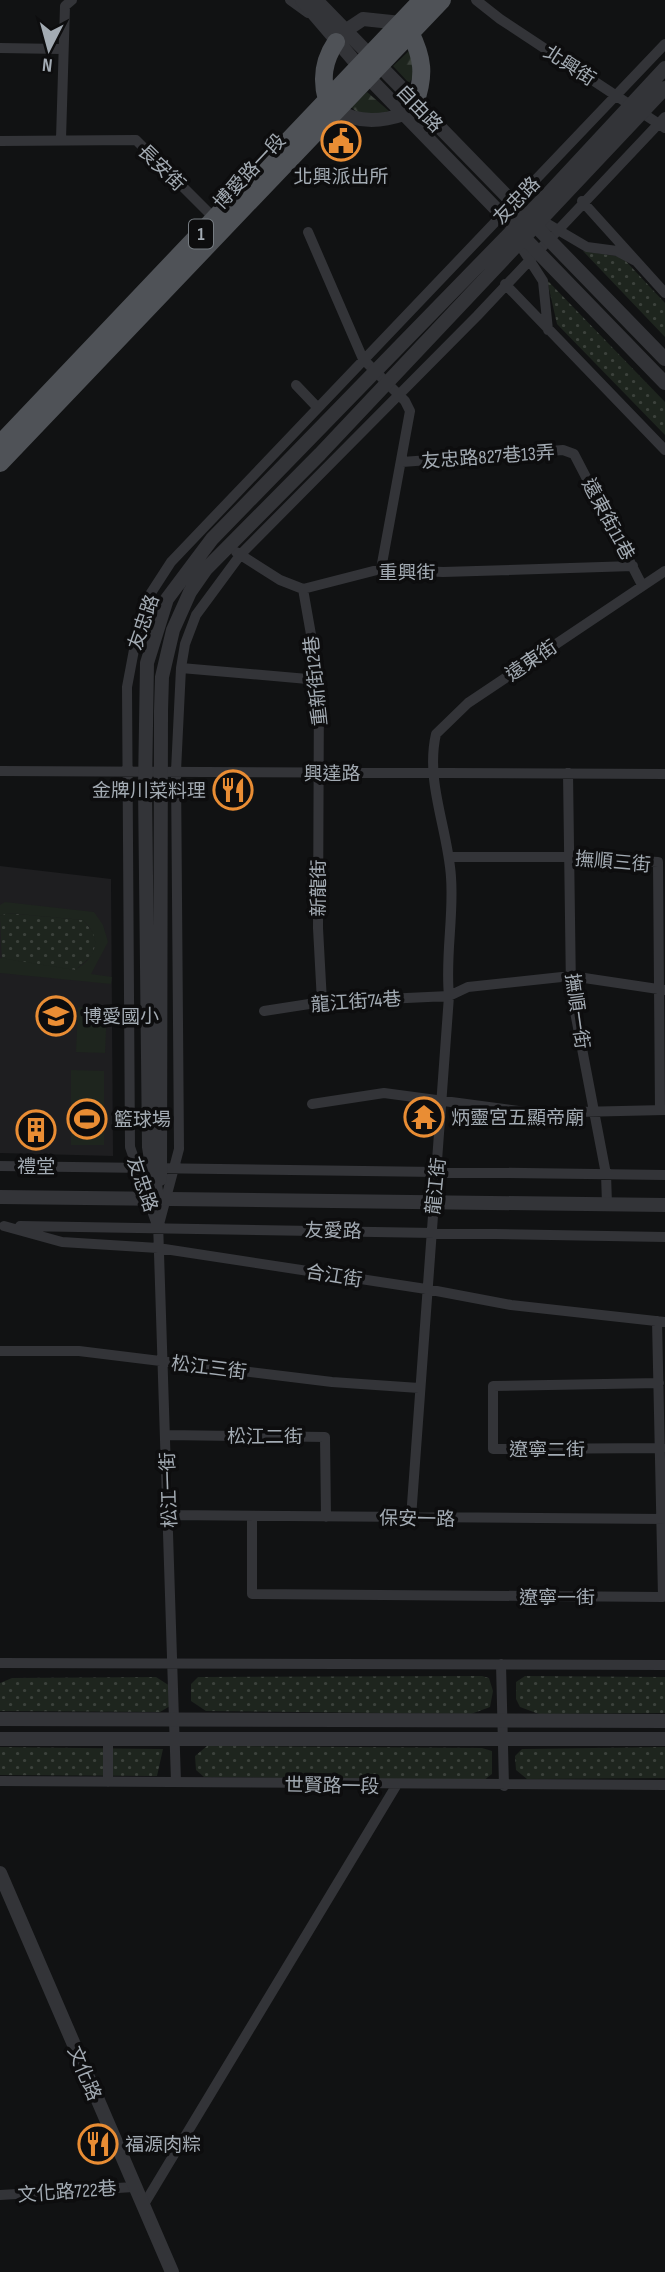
<svg xmlns="http://www.w3.org/2000/svg" width="665" height="2272" font-family="'Sofia Sans Condensed','Noto Sans TC',sans-serif">
<defs>
<pattern id="grass-dots" width="8" height="8" patternUnits="userSpaceOnUse" patternTransform="scale(1.75)"><rect width="8" height="8" fill="#1e251e"/><path d="M2 2h.1M6 6h.1" fill="none" stroke="#3c423c" stroke-width="1.8" stroke-linecap="round"/></pattern>
<pattern id="forest-firs" width="22" height="20" patternUnits="userSpaceOnUse" patternTransform="scale(1.75)"><rect width="22" height="20" fill="#1e251e"/><path d="M5 1l3.5 6h-7zM16 11l3.5 6h-7z" fill="#3c423c"/></pattern>
</defs>
<rect width="100%" height="100%" fill="#111213"/>
<!-- built -->
<path fill="#1e1e20" d="M0,866L111,879L113,1156L0,1153Z"/>
<!-- grass -->
<path fill="url(#grass-dots)" d="M583,251L622,257L665,303V337Z
M547,280L665,402V435L557,324Z
M6,913L83,920L96,936L94,954L75,970L2,961L0,916Z
M482,1676L489,1678L493,1691L490,1707L471,1714L206,1711L191,1701V1684L198,1677Z
M525,1676L665,1677V1713L539,1714L520,1707L516,1699V1682Z
M156,1677L170,1686V1706L160,1712L0,1711V1683L12,1678Z
M207,1746L482,1748L492,1751V1774L484,1780L204,1777L196,1770L195,1756Z
M0,1747L163,1749L157,1776L0,1775Z
M665,1747V1778L527,1779L516,1770L515,1756L522,1749Z"/>
<!-- forest -->
<path fill="url(#forest-firs)" d="M412,48L414,75L409,83L393,66Z
M367,92L389,111C375,116 362,118 351,107Z"/>
<!-- park -->
<path fill="#1e251e" d="M5,902L94,912L103,925L108,942L91,974L112,977L111,984L0,973V958L75,970C97,957 103,939 83,920L7,913L0,916V905Z
M78,1007L107,1008L105,1053L76,1052Z
M71,1070L104,1071V1145H71Z"/>
<g fill="none" stroke-linecap="round" stroke-linejoin="round">
<!-- minor -->
<path stroke="#333438" stroke-width="10" d="M290,0L308,13
M476,0L500,19L665,128
M0,48L61,49
M61,139L65,6L72,0
M0,141L136,140L216,220
M582,201L665,293
M536,217L587,247L617,251L634,260
M308,232L363,359L405,401L410,411L381,569
M516,239L543,281L548,330
M505,284L665,450
M296,385L317,407
M402,462L563,450L574,454L642,585
M236,552L280,580L303,589L381,569L443,572L633,566
M303,589L319,680L318,928L322,1002
M181,668L319,680
M0,771L665,774
M568,773L571,991L606,1174L607,1204
M449,857H571L658,862L660,1110
M264,1011L322,1002L449,996L468,987L571,976L665,990
M312,1104L384,1093L533,1113L665,1110
M0,1166L665,1175
M158,1222L176,1782
M4,1226L62,1242L158,1248L426,1289L511,1305L665,1322
M20,1226L665,1237
M158,1228L130,1147L127,687L140,618L149,596L171,562L665,44
M158,1228L179,1149L176,771L181,668L185,644L196,615L241,554L477,316L665,117
M0,1351H79L332,1382L419,1388
M659,1383L493,1386V1449L662,1448
M166,1435L325,1437L326,1517
M168,1515L665,1519
M252,1517V1594L663,1597L657,1321
M411,1518L449,996C445,956 454,917 451,877C448,829 425,782 436,734L468,703L665,571
M0,1663L665,1665
M501,1664L504,1786
M108,1739V1782
M0,1781L665,1785
M0,2195L134,2187
M143,2206L396,1786"/>
<!-- tertiary -->
<path stroke="#333438" stroke-width="14" d="M302,0L368,77L665,383
M316,0L665,359
M345,31L363,19L401,23
M336,110C357,123 381,122 404,114
M160,1179L161,711L162,677L173,630L190,592L206,569L320,454L665,88
M0,1197L665,1205
M157,1197L149,1147L145,787L147,663L167,599L212,539L547,195L665,68
M0,1719L665,1721
M0,1739H665
M0,1873L172,2272"/>
<!-- primary -->
<path stroke="#4f5257" stroke-width="18" d="M410,32C423,58 425,75 415,103
M327,100C321,79 323,61 336,42
M0,444L422,0
M0,463L442,0"/>
</g>
<!-- icons -->
<defs>
<g id="civic-ring" transform="scale(2.0125)"><circle r="9.5" fill="#0d0d0e" stroke="#e98d34" stroke-width="1.5"/><path d="M-.6-6.5H3V-4.5H.6V-3L4-1V1h2V6H-6V1h2V-1L-.6-3ZM-1.2 2.5V6h2.4V2.5Z" fill="#e98d34"/></g>
<g id="restaurant-ring" transform="scale(2.0125)"><circle r="9.5" fill="#0d0d0e" stroke="#e98d34" stroke-width="1.5"/><path d="M-5-6h1v4h1v-4h1v4h1v-4h1v5L-1.5 .5V6h-2V.5L-5-1ZM5-6V6H3V1.5H1.5Q1.5-4 5-6Z" fill="#e98d34"/></g>
<g id="school-ring" transform="scale(2.0125)"><circle r="9.5" fill="#0d0d0e" stroke="#e98d34" stroke-width="1.5"/><path d="M0-5L7-2L0 1L-7-2ZM-4 1L0 2.5L4 1V4Q0 6-4 4Z" fill="#e98d34"/></g>
<g id="temple-ring" transform="scale(2.0125)"><circle r="9.5" fill="#0d0d0e" stroke="#e98d34" stroke-width="1.5"/><path d="M0-6L5-2H3V0L6.5 2.5H4V6H1.5V3h-3V6H-4V2.5H-6.5L-3 0V-2H-5Z" fill="#e98d34"/></g>
<g id="stadium-ring" transform="scale(2.0125)"><circle r="9.5" fill="#0d0d0e" stroke="#e98d34" stroke-width="1.5"/><path d="M0-5a6.5 5 0 1 0 0 10a6.5 5 0 1 0 0-10ZM-3.5-1.8h7v3.6h-7Z" fill="#e98d34"/></g>
<g id="building-ring" transform="scale(2.0125)"><circle r="9.5" fill="#0d0d0e" stroke="#e98d34" stroke-width="1.5"/><path d="M-4-6H4V6H1V3H-1V6H-4ZM-2.5-4.3h1.7v1.8h-1.7ZM.8-4.3h1.7v1.8H.8ZM-2.5-1h1.7V.8h-1.7ZM.8-1h1.7V.8H.8Z" fill="#e98d34"/></g>
</defs>
<g fill-rule="evenodd">
<use href="#civic-ring" x="341" y="141"/>
<use href="#restaurant-ring" x="233" y="790"/>
<use href="#school-ring" x="56" y="1016"/>
<use href="#temple-ring" x="424" y="1117"/>
<use href="#stadium-ring" x="87" y="1119"/>
<use href="#building-ring" x="36" y="1130"/>
<use href="#restaurant-ring" x="98" y="2144"/>
</g>
<g text-anchor="middle" stroke-width="7" stroke-linejoin="round" paint-order="stroke">
<!-- shield labels -->
<rect fill="#0d0d0e" stroke="#767c82" stroke-width="2" x="189" y="219.5" width="24" height="29" rx="5"/>
<g font-size="18" font-weight="bold" fill="#a3abb3">
<text x="201" y="240">1</text>
</g>
<!-- street labels -->
<g font-size="19" fill="#a3abb3" stroke="#0d0d0e">
<text transform="translate(570 65) rotate(33)" y="7">北興街</text>
<text transform="translate(420 108) rotate(46)" y="7">自由路</text>
<text transform="translate(162 167) rotate(44)" y="7">長安街</text>
<text transform="translate(249 171) rotate(-47)" y="7">博愛路一段</text>
<text transform="translate(516 200) rotate(-46)" y="7">友忠路</text>
<text transform="translate(488 456) rotate(-4)" y="7">友忠路827巷13弄</text>
<text transform="translate(609 519) rotate(62)" y="7">遠東街11巷</text>
<text x="407" y="579">重興街</text>
<text transform="translate(143 622) rotate(-71)" y="7">友忠路</text>
<text transform="translate(531 660) rotate(-34)" y="7">遠東街</text>
<text transform="translate(315 681) rotate(-96)" y="7">重新街12巷</text>
<text x="332" y="780">興達路</text>
<text transform="translate(613 861) rotate(5)" y="7">撫順三街</text>
<text transform="translate(318 888) rotate(-90)" y="7">新龍街</text>
<text transform="translate(356 1001) rotate(-4)" y="7">龍江街74巷</text>
<text transform="translate(578 1011) rotate(82)" y="7">撫順一街</text>
<text transform="translate(143 1184) rotate(71)" y="7">友忠路</text>
<text transform="translate(435 1186) rotate(-84)" y="7">龍江街</text>
<text transform="translate(333 1230) rotate(1)" y="7">友愛路</text>
<text transform="translate(334 1275) rotate(9)" y="7">合江街</text>
<text transform="translate(209 1367) rotate(7)" y="7">松江三街</text>
<text x="265" y="1443">松江二街</text>
<text x="547" y="1456">遼寧二街</text>
<text transform="translate(168 1490) rotate(-92)" y="7">松江一街</text>
<text transform="translate(417 1518) rotate(1)" y="7">保安一路</text>
<text x="557" y="1604">遼寧一街</text>
<text transform="translate(332 1785) rotate(1)" y="7">世賢路一段</text>
<text transform="translate(85 2073) rotate(67)" y="7">文化路</text>
<text transform="translate(67 2191) rotate(-4)" y="7">文化路722巷</text>
</g>
<!-- poi labels -->
<g font-size="19" fill="#a3abb3" stroke="#0d0d0e" text-anchor="start">
<text x="341" y="183" text-anchor="middle">北興派出所</text>
<text x="206" y="797" text-anchor="end">金牌川菜料理</text>
<text x="83" y="1023">博愛國小</text>
<text x="451" y="1124">炳靈宮五顯帝廟</text>
<text x="114" y="1126">籃球場</text>
<text x="36" y="1173" text-anchor="middle">禮堂</text>
<text x="125" y="2151">福源肉粽</text>
</g>
</g>
<!-- north arrow -->
<g transform="translate(49 49) rotate(186)" stroke="#0d0d0e" stroke-width="5" paint-order="stroke">
<path d="M0-5L12 26L0 18L-12 26Z" fill="#a3abb3"/>
<text y="-10" font-size="19" font-weight="bold" text-anchor="middle" fill="#a3abb3">N</text>
</g>
</svg>
